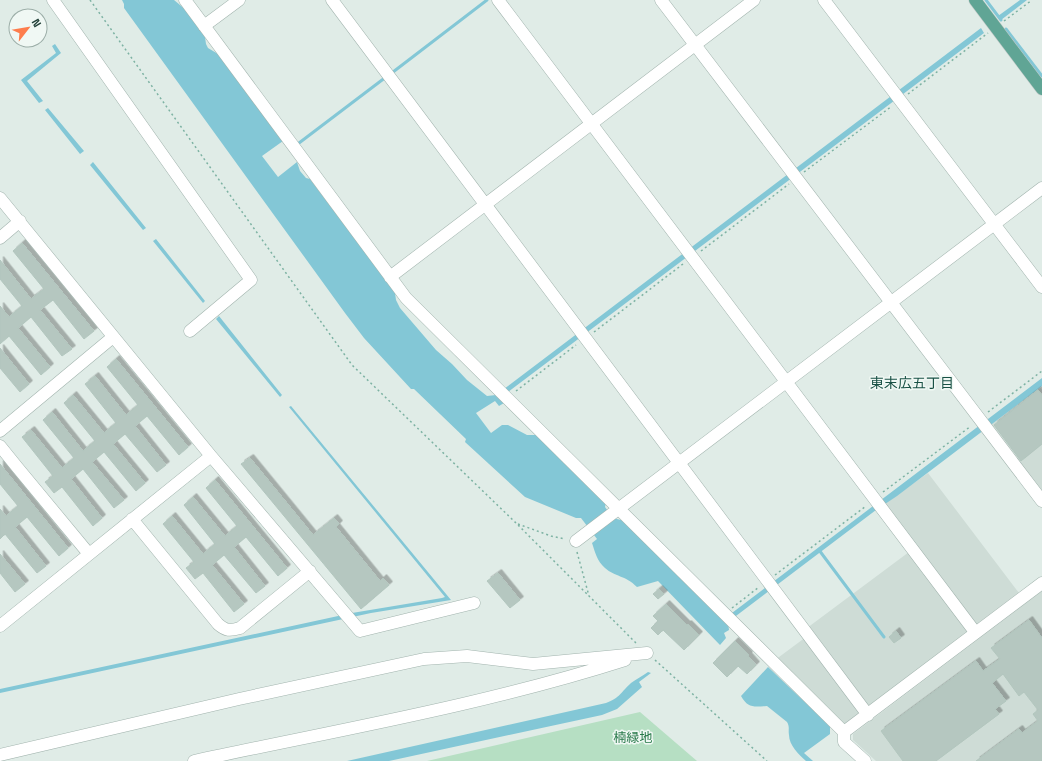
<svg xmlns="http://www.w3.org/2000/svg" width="1042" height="761" font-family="'Space Grotesk','Noto Sans JP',sans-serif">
<defs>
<filter id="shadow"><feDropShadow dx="3.5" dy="-3.5" stdDeviation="0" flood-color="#0004"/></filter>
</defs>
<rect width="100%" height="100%" fill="#e0ece7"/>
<!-- built -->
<path fill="#cedcd6" d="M1040,387L1042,390V497L989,426Z
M928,473L1019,593L978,625L973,624L883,505Z
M909,552L967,627L968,632L869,706H865L807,628Z
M1042,591V761H876L853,740V734Z
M806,637L861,711L845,725L775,660Z"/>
<!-- green -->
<path fill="#b6dfc3" d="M640,712L697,761H427Z"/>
<!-- water -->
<path fill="#83c7d6" d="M122,0H174L186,10L205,37L206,44L208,48L218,54L226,63L283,141L262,156L278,177L297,162L300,171L306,178L310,179L385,279L395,293L396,300L400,308L436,350L452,364L467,380L487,396L496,395L981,28L984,33L500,398L504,403L499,406L495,401L476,413L491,433L502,425H508L527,435H536L606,503L605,507L613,518L625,521L724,619L1042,378V386L897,496L876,510L728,622L729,630L724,633L726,638L720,645L658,581L637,587C625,575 615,577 605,568C597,561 595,552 592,543L597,539L581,518H576L525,497L465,442L466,439L414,389H411L364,338L345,313L124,8V4Z
M1020,0H1027L1001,20L998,16Z
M55,44L61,53L27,81L43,101L39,103L21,80L56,53L52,46Z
M48,108L84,151L80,154L45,110Z
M93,162L146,228L143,230L90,165Z
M156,239L205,301L203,303L153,241Z
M219,316L282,395L280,397L216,319Z
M291,406L451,600L371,613L0,693V689L352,613L442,598L445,597L289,407Z
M768,667L830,726V734L804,753L813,761H806C799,755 789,745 789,735C788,730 790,727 787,722L767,706C753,707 748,708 741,696Z
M648,672L651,673L639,682L642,687L617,709L602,715L389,761H347L606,703C620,698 621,692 631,683C636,679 643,676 648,672Z"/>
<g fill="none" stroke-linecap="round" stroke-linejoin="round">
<!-- stream -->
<path stroke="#83c7d6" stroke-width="3" d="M986,0L1001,20
M1006,29L1042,76
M393,72L487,0
M299,143L386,77
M819,550L884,637"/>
</g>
<!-- building -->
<path fill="#b5c7c0" stroke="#b2c6be" filter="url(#shadow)" d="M22,243L94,331L84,339L53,300L40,310L72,349L62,356L31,317L18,328L50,367L41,375L9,336L0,344V306L9,317L22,306L0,279V260L31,299L44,289L13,251Z
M0,348L29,384L20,392L0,368Z
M116,359L188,447L179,455L147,416L135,426L166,465L157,472L125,434L113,444L145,483L136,491L104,452L92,462L124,500L114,508L83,469L71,479L102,518L93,526L62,487L54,493L45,482L53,476L22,437L31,430L62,468L74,458L43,420L52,412L83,451L95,441L64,403L73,395L104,433L116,423L85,384L95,376L126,415L138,405L107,367Z
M1038,390L1042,395V444L1021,461L994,425Z
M250,458L313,535L334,518L339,524L336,527L380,581L383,578L389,585L361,609L241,464Z
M0,464L68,548L59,556L27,517L15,527L46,566L37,573L5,534L0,539V509L6,516L18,506L0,484Z
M215,480L287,568L278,576L246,537L234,547L265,586L256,593L224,555L212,565L244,604L234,612L203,573L195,579L186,568L194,562L163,524L172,516L203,554L215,544L184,505L193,497L225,536L237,526L206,488Z
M0,554L25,584L15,592L0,573Z
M498,573L520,600L510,608L487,581Z
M659,589L664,594L658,599L653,594Z
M666,604L687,625L688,624L699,635L684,650L663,630L658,635L651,628L658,621L653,616Z
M1029,620L1042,638V761H976L1019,729L1022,733L1038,721L1033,714L1038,710L1024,692L1019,696L1003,674L992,683L1006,701L995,709L999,714L936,761H903L881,731L976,661L983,671L1000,659L991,648Z
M896,631L901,638L894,643L889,637Z
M735,641L749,655L748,656L756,665L747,674L738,666L727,677L713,663Z"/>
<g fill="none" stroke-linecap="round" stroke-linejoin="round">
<!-- minor casing -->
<g stroke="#a2b4ae" stroke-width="13">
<path id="minor" d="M53,0L251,280L190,331
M185,0L406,298L844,732V742L865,761
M332,0L868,715
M498,0L975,632
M661,0L1042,501
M824,0L1042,287
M204,26L239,0
M0,198L211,456L360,631L474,603
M0,238L20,221
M390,277L754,0
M0,431L113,337
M0,446L17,467L89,554
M132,519L218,624C226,631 230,631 240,628L310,571
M576,541L1042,188
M0,626L211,456
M844,732L1042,583
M0,755L239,699L424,659L467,656L533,664L647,653
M194,761C338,730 484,705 625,660"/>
</g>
<!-- major casing -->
<g stroke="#c0c9c7" stroke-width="13">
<path id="major" d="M975,0L1042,89"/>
</g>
<!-- path -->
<path stroke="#7db2a3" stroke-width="1.5" stroke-dasharray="2 3" stroke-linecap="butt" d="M90,0L352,365L516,523L589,596
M1004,21L1032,0
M908,94L988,33
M804,172L892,106
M701,251L789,184
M594,332L683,264
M516,391L576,345
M988,412L1042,371
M883,492L971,426
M518,524L551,536L565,539
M577,552L589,596L636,643
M775,575L866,506
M732,608L759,587
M655,660L767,761"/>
<!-- minor -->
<use href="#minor" stroke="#fff" stroke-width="12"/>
<!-- major -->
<use href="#major" stroke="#60a595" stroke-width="12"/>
</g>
<g text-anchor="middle" stroke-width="3" stroke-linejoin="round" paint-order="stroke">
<!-- park labels -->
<g font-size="13" fill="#267848" stroke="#f0f8f4">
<text x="633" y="742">楠緑地</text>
</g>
<!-- neighbourhood labels -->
<g font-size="14" fill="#195145" stroke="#f0f8f4">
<text x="912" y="388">東末広五丁目</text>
</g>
</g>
<!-- north arrow -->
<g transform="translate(28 28) rotate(59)"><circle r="19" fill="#f0f8f4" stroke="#9caea8"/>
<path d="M0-3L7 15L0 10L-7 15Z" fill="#fd7d4d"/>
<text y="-6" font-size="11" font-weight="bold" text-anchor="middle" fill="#1f3e36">N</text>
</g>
</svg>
